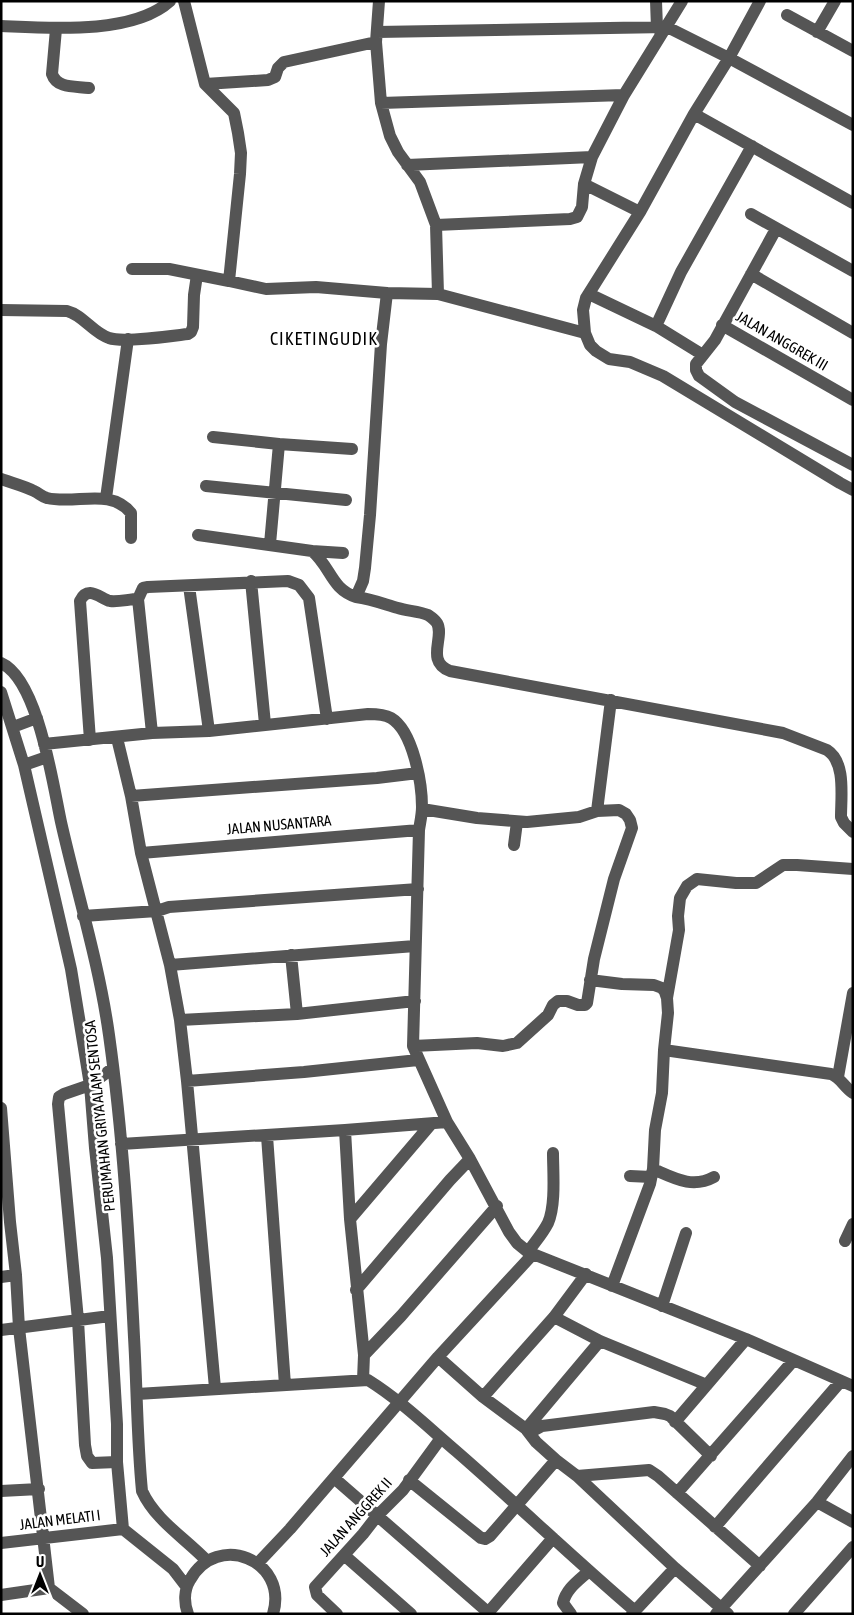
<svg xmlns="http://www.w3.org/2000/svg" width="854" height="1615" font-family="'Asap Condensed',sans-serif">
<rect width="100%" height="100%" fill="#fff"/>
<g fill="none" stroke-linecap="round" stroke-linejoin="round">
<!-- minor -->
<path stroke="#555" stroke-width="12" d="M184,1L205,84L234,113L238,133L241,153L240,174L229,281L266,289L316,287L387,293L438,294L585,333
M379,1L376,42L381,103L390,136L398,152L420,182L436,225L438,294
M656,1L657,28
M760,1L729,58L694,114L640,212L586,298L583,310L585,333L590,345L596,351L609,359L630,362L663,376L840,483L853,490
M787,15L853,51
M1,26C48,28 133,35 170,1
M56,29L52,74C57,89 76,86 89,88
M377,32L667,27L729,58L853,125
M817,32L835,1
M205,84L268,80L275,77L278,68L284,62L376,42
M381,103L624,95
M694,114L853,203
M407,165L592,157
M584,184L640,212
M751,214L853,271
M436,225L570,219L577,217L582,207L584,184L592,157L624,95L682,1
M776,229L715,340L696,364V370L699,376L735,402L853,465
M132,269H169L229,281
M751,274L853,333
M387,293L381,344L370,515L365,568L363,581L356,597C371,599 384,604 398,608C407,611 419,611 428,615C431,617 435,620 437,623C445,637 425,661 450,671L783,733L827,750C846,762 841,796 841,817L844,823L853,832
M589,294L656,326L703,355
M1,310L67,311C83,315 93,333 109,338C123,343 171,336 188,334L191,332L193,327L194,295L197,275
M722,325L853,400
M656,326L681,272L752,146
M213,437L279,444L270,544
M279,444L352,449
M1,479C12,483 24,486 34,491C39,493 42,497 47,498C76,505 110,487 131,513V538
M206,486L346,500
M106,498L128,339
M198,535L312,551C331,567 331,589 356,597
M312,551L343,553
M251,581L265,724
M189,586L209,731
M138,599L152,733
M1,663C38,679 53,785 61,822C77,893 99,963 109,1035C123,1135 129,1236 134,1337C137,1388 137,1440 142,1491C155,1520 185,1538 207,1561
M1,692L24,765L60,921L71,969L90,1085L95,1148L107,1258L117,1424V1462L123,1529L173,1569L186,1586
M13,727L37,718
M117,738L131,796L141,853L170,965L180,1020L187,1081L215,1388
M90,740L80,601C88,584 101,599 110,601C120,602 129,599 138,599L143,588L148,587L288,581L299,585L309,598L327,719
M44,744L152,733L209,731L368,714C375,714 384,714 391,718C413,731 422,783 422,807C422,815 420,823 419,830L413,1046L447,1122L470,1159L509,1232L517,1243L528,1252L746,1339L853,1386
M24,765L47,757
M131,796L377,778L418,773
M597,811L611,700
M514,845L517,822
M141,853L419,830
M83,916L157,911L169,907L418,889
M291,955L297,1014
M170,965L415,946
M590,980L622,984L654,985L662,988L665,992L667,998L668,1013L664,1050
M667,998L679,930L678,916L680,898L687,886L697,879L736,883H756L783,865H797L853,869
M180,1020L297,1014L415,1001
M413,1046L477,1043L503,1046L517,1043L548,1015L553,1005L558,1001H567L578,1005H585L587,1003L594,959L614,879L632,828L630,820L626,814L619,810L597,811L579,817L527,822L477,818L422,809
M113,1068L90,1085L64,1094L59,1097L58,1104L78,1320L85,1445L87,1456L92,1463L117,1462
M838,1077L853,993
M187,1081L304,1072L418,1060
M1,1108L10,1222L16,1275L19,1328L49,1588L83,1614
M345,1130L350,1219L364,1355L363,1380
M267,1136L285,1385
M121,1144L345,1130L447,1122
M653,1169C674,1178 692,1189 714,1177
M630,1176L651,1177
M350,1219L431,1124
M845,1241L853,1224
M528,1252C535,1242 543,1233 548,1223C556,1205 553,1172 553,1153
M1,1277L16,1275
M612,1286L650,1184L653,1169L655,1130L662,1093L664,1050L831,1074C841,1078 844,1087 853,1093
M356,1290L450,1180L470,1159
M662,1306L686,1233
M554,1317L600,1341L707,1385
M1,1330L110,1316
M364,1355L401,1316L497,1206
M438,1357L483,1397L526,1429L536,1442L556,1460L577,1476L675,1568L728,1614
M137,1394L368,1380C400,1400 428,1427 456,1451C517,1504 574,1559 635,1611
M483,1397L554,1317L586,1274
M675,1422L746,1339
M526,1429L600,1341
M529,1433L542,1426L654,1412L665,1414L670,1416L711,1456
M577,1476L649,1470L658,1476L760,1566
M334,1478L490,1614
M409,1480L481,1538L485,1539L490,1536L556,1460
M1,1491L39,1489
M677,1493L793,1361
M817,1502L853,1522
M715,1527L841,1381
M1,1543L123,1529
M344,1555L411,1614
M258,1563L290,1529L438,1357L533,1254
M1,1595L49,1588
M188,1614C184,1603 184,1590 190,1580C217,1531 289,1560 273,1614
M337,1614L317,1595L315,1587L363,1534L377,1516L403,1490L441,1438
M487,1614L553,1538
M571,1614L563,1603C566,1589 578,1581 589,1571
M632,1614L675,1568
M716,1614L817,1502L853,1456
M794,1614L853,1547"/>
</g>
<g text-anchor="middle" stroke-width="5" stroke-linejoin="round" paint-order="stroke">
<!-- street labels -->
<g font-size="15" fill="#000" stroke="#fff">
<text transform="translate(782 341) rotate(30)" y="5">JALAN ANGGREK III</text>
<text transform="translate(279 825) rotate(-5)" y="5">JALAN NUSANTARA</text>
<text transform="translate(100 1116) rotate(-96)" y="5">PERUMAHAN GRIYA ALAM SENTOSA</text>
<text transform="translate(356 1517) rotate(-48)" y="5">JALAN ANGGREK II</text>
<text transform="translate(60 1520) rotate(-7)" y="5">JALAN MELATI I</text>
</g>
<!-- quarter labels -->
<g font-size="18" letter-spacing="1" fill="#000" stroke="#fff">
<text x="324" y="345">CIKETINGUDIK</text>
</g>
</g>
<!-- border -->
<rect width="854" height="1615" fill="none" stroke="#000000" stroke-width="5"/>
<!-- north arrow -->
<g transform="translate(40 1575)" stroke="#ffffff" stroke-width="4" paint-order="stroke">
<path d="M0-4L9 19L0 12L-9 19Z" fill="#000000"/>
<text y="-8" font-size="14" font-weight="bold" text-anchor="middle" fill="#000000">U</text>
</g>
</svg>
